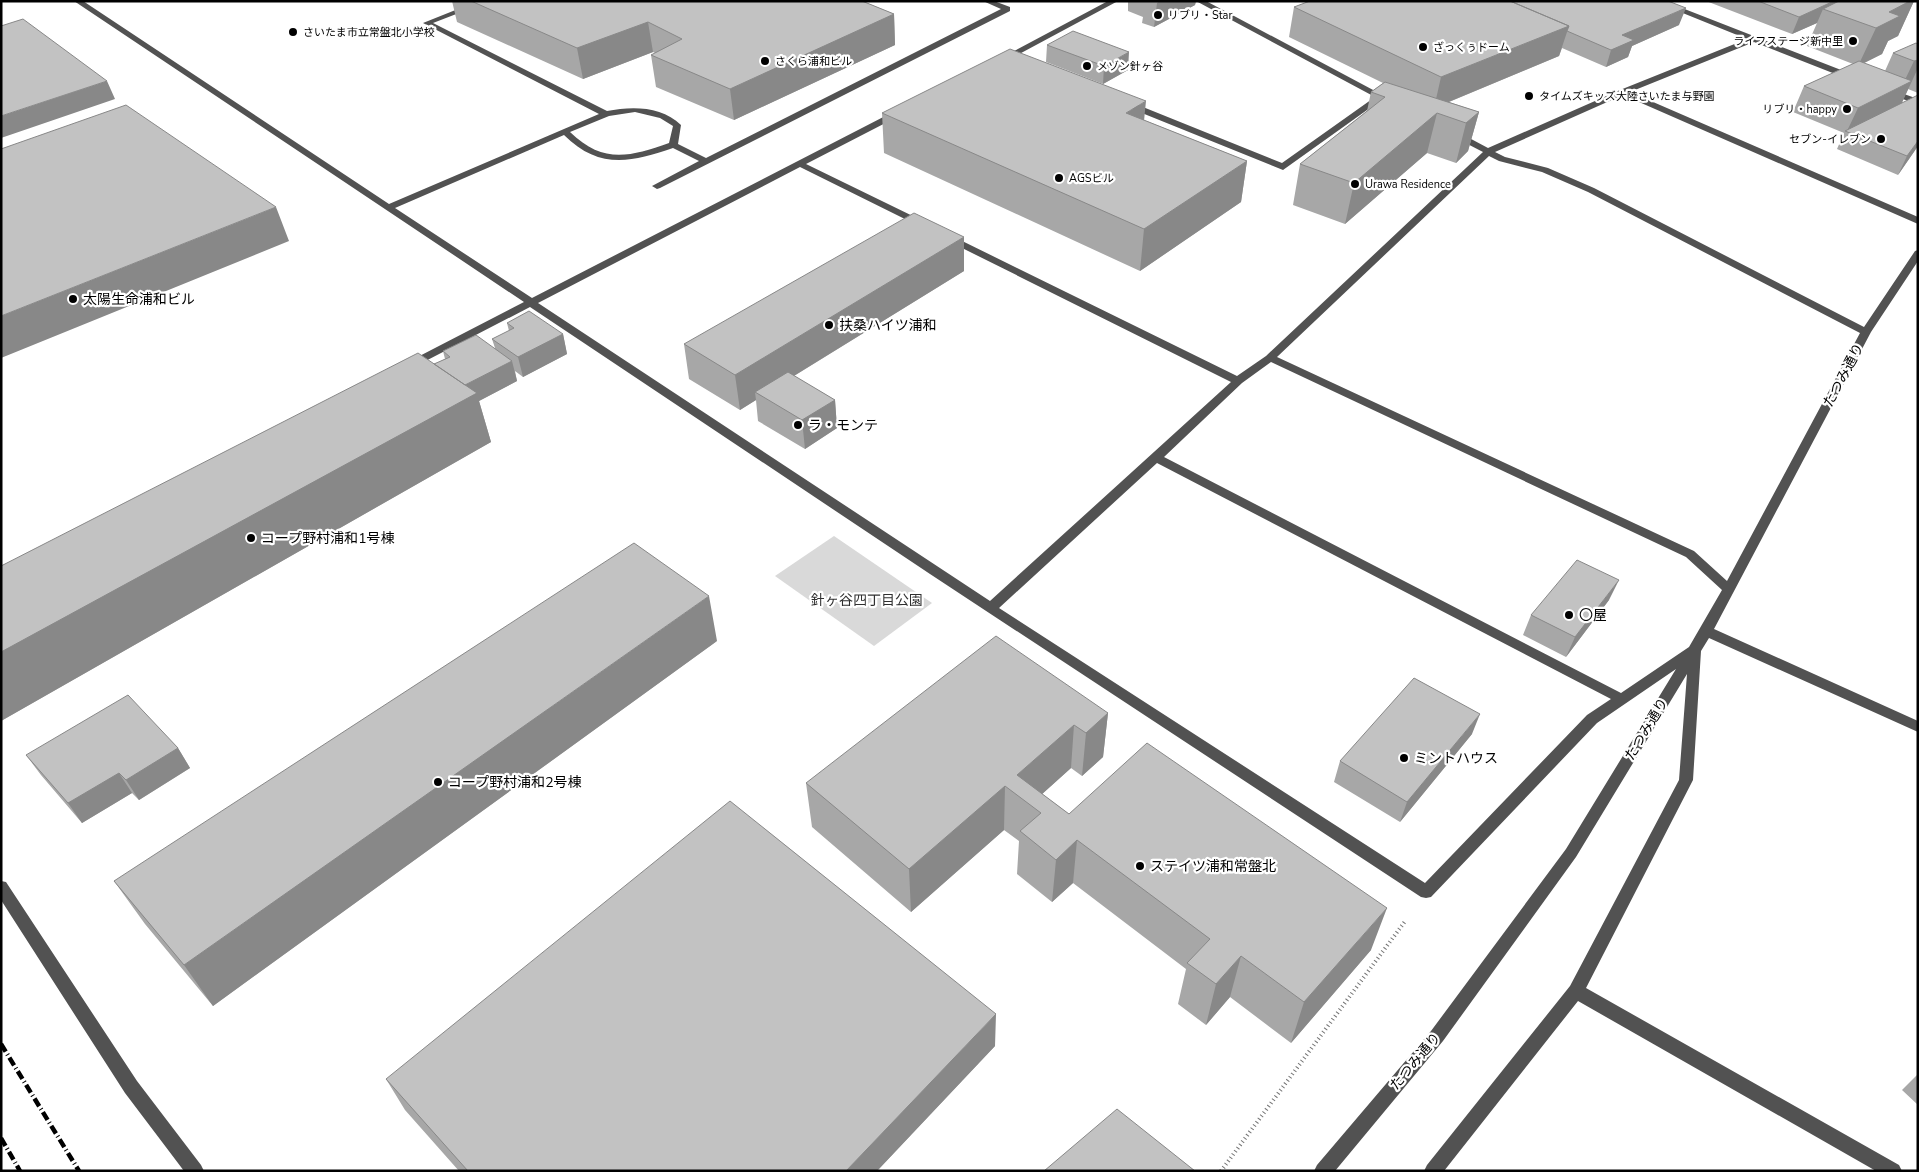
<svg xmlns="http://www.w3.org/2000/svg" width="1919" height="1172" font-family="'Nunito Sans','Noto Sans JP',sans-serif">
<rect width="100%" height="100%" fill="#fff"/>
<!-- green -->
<path fill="#d9d9d9" d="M834,536L932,603L874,646L775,576Z"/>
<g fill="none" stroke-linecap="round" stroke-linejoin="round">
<!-- path -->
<path stroke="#747474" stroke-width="4" stroke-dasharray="1 3" stroke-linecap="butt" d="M1221,1171L1406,920"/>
<!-- minor -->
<path fill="#525252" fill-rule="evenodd" d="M74,1H83L389,204L599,114L423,23L478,1H490L433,23L607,111C632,106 662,106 681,125L678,144L706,158L1001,9L983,1H994L1010,7V11L660,188L657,189L652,186L699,161L673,148C630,163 598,169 564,135L395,208L532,298L893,112H899V116L806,164L925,222V226H919L800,167L538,303L990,601L1231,382L946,240V236H952L1237,376L1266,356L1483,152L1452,136V132H1458L1488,148L1620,90L1747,39L1653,1H1664L1854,75V79H1848L1754,42L1630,92L1918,217V224L1623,95L1495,152L1505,157L1548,168L1594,188L1864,327L1915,251L1918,250V261L1871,332L1714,629L1918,721V732L1709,638L1701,651L1693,780L1586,988L1899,1165L1902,1171H1876L1578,1001L1444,1171H1424L1427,1165L1570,986L1679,780L1687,674L1576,857L1443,1041L1335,1171H1314L1317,1165L1431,1031L1566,849L1676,669L1597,723L1431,897L1426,898L1421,897L930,574L530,307L414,367H406L405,365L406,363L524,302ZM635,112L660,118L673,126L669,143C629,157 603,164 570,132L609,116ZM1489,156L1499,161L1542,172L1588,192L1860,333L1727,581L1694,551L1277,357ZM1271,362L1686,557L1722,590L1689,647L1621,693L1164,457L1242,383ZM1157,463L1611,699L1587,715L1425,883L999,608Z
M1108,1H1118L1006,61L999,59Z
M1196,1H1206L1390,99L1386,101L1381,100L1283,170L1127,107V103H1133L1282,163L1375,97Z
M1887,90H1893L1918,99V104L1887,94Z
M1,881L6,882L137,1081L201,1165L204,1171H184L125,1093L1,900Z"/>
<!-- rail -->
<path stroke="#000" stroke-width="4.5" stroke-dasharray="9 3 1 3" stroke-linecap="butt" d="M1,1044L79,1171
M1,1138L20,1171"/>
</g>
<!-- wall -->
<path fill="#a7a7a7" d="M452,1H862L894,14L895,45L734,120L656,87L651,55L655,53L653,52L583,79L457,22Z
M1128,1H1196L1195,5L1154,27L1142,23L1143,17L1128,11Z
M1706,1H1914L1898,36L1888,41L1882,54L1864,63L1885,71L1893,53L1918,44V93L1908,89L1902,102L1918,146L1898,175L1837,149L1844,133L1793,112L1804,86L1853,64L1807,46L1817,23L1792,34Z
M1294,7L1679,25L1632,46L1628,57L1606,67L1562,48L1559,56L1449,102L1479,112L1468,151L1456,163L1427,153L1345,224L1293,205L1300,164L1367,111L1371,92L1383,83L1289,37Z
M1047,45L1128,70L1103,84L1046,62Z
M882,113L1144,120L1247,161L1241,202L1140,271L884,153Z
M964,237V271L794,376L835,400L837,428L805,449L758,421L756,400L740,410L689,379L684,344Z
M507,323L563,334L567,354L523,377L515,371L517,381L479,401L491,442L1,721V566L445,359L443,351L495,348L492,339L509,331Z
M1609,600L1566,657L1523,635L1531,615Z
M717,641L213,1006L145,924L114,881Z
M1108,713L1103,757L1082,776L1071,768L1042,794L1069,814L1371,950L1291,1043L1230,997L1206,1025L1178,1004L1186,969L1073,883L1052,902L1017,874L1019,841L1004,830L911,912L812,827L806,783Z
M1472,734L1400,822L1334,782L1340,761Z
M178,748L190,768L139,800L132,793L82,823L41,775L26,755Z
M995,1046L877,1171H459L405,1110L386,1079Z
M1918,1074V1105L1902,1090Z"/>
<!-- shaded-wall -->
<path fill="#888" d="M1160,1H1196L1195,5L1154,27L1157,3Z
M1834,1H1850L1823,9L1817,23L1792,34L1799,17Z
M1910,1H1914L1898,36L1888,41L1882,54L1858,66L1876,28L1889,12Z
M1686,8L1679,25L1632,46L1628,57L1606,67L1611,50L1622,35Z
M894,14L895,45L734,120L730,89Z
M648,22L653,52L583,79L577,48Z
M1569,26L1559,56L1434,108L1441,77Z
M1129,52L1128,70L1103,84L1104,66Z
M1918,60V68L1900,107L1847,131L1858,108L1902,86L1914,61Z
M107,81L115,99L1,138V116Z
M1146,101L1142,141L1126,113Z
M1479,112L1468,151L1456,163L1466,123Z
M1437,113L1427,153L1345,224L1354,183Z
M1918,141V146L1898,175L1907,156Z
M1247,161L1241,202L1140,271L1144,229Z
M276,207L289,241L1,358V316Z
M964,237V271L761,396L755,392L756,400L740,410L735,375Z
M563,334L567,354L523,377L518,357Z
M512,361L517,381L479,401L491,442L1,721V652L463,386Z
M835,400L837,428L805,449L802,420Z
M1619,580L1609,600L1566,657L1575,637Z
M709,596L717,641L213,1006L184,965Z
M1108,713L1103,757L1082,776L1086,733Z
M1480,714L1472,734L1400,822L1407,802Z
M1074,725L1071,768L1030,805L1017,775Z
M178,748L190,768L139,800L126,780Z
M119,773L132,793L82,823L68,803Z
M1005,786L1004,830L911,912L909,869Z
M1077,840L1073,883L1052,902L1056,860Z
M1387,908L1371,950L1291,1043L1304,1002Z
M1241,956L1230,997L1206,1025L1216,984Z
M996,1014L995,1046L877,1171H846Z"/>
<!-- building -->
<path fill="#c2c2c2" stroke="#888" d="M471,1H862L894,14L730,89L651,55L682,39L648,22L577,48Z
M1310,1H1510L1569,26L1441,77L1294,7Z
M1510,1H1668L1686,8L1622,35L1634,40L1611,50L1567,31L1569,26Z
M1758,1H1834L1799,17Z
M1839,1H1910L1889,12L1900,16L1876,28L1823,9Z
M23,19L107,81L1,116V26Z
M1073,31L1129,52L1104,66L1047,45Z
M1916,43L1918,44V60L1914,61L1893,53Z
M1010,49L1146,101L1126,113L1247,161L1144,229L882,113Z
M1859,61L1912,81L1858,108L1804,86Z
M1385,82L1479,112L1466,123L1437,113L1354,183L1300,164L1385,97L1371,92Z
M1918,95V141L1907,156L1845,131Z
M126,105L276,207L1,316V149Z
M914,213L964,237L735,375L684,344Z
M529,311L563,334L518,357L492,339L514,328L507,323Z
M476,335L512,361L465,385L434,364L450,357L443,351Z
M418,353L477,393L1,652V566Z
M788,372L835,400L802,420L755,392Z
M634,543L709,596L184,965L114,881Z
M1577,560L1619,580L1575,637L1531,615Z
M996,636L1108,713L1086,733L1074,725L1017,775L1069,814L1147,743L1387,908L1304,1002L1241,956L1216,984L1187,963L1210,939L1077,840L1056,860L1020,831L1041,813L1005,786L909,869L806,783Z
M1414,678L1480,714L1407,802L1340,761Z
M128,695L178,748L126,780L119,773L68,803L26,755Z
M730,801L996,1014L846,1171H468L386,1079Z
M1117,1109L1195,1171H1044Z"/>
<!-- markers -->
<g fill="#000" stroke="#fff" stroke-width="2">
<circle cx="1158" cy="15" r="5"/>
<circle cx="293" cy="32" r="5"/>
<circle cx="1853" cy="41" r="5"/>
<circle cx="1423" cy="47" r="5"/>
<circle cx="765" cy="61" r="5"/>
<circle cx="1087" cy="66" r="5"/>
<circle cx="1529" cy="96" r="5"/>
<circle cx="1847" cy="109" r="5"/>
<circle cx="1881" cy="139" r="5"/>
<circle cx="1059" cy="178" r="5"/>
<circle cx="1355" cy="184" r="5"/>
<circle cx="73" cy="299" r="5"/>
<circle cx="829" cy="325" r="5"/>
<circle cx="798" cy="425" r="5"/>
<circle cx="251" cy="538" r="5"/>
<circle cx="1569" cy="615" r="5"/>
<circle cx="1404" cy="758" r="5"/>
<circle cx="438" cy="782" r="5"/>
<circle cx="1140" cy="866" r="5"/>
</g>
<g text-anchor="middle" stroke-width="4.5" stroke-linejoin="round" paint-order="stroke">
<!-- far-poi labels -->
<g font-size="11" fill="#000" stroke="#fff" text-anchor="start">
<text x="1168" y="19">リブリ・Star</text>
<text x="303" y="36">さいたま市立常盤北小学校</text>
<text x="1843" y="45" text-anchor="end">ライフステージ新中里</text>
<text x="1433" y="51">ざっくぅドーム</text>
<text x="775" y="65">さくら浦和ビル</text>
<text x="1097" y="70">メゾン針ヶ谷</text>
<text x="1539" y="100">タイムズキッズ大陸さいたま与野園</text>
<text x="1837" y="113" text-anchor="end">リブリ・happy</text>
<text x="1871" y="143" text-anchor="end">セブン-イレブン</text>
<text x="1069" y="182">AGSビル</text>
<text x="1365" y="188">Urawa Residence</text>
</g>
<!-- poi labels -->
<g font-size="14" fill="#000" stroke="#fff" text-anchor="start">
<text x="83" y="304">太陽生命浦和ビル</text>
<text x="839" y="330">扶桑ハイツ浦和</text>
<text x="808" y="430">ラ・モンテ</text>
<text x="261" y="543">コープ野村浦和1号棟</text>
<text x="1579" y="620">〇屋</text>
<text x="1414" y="763">ミントハウス</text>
<text x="448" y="787">コープ野村浦和2号棟</text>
<text x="1150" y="871">ステイツ浦和常盤北</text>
</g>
<!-- street labels -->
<g font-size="14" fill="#000" stroke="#fff">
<text transform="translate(1843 375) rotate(-62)" y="5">たつみ通り</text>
<text transform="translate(1646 729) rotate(-59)" y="5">たつみ通り</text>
<text transform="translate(1415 1061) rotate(-50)" y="5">たつみ通り</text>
</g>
<!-- park labels -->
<g font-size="14" fill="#303030" stroke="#fff">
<text x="867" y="605">針ヶ谷四丁目公園</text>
</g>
</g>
<!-- border -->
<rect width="1919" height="1172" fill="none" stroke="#000000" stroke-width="5"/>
</svg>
